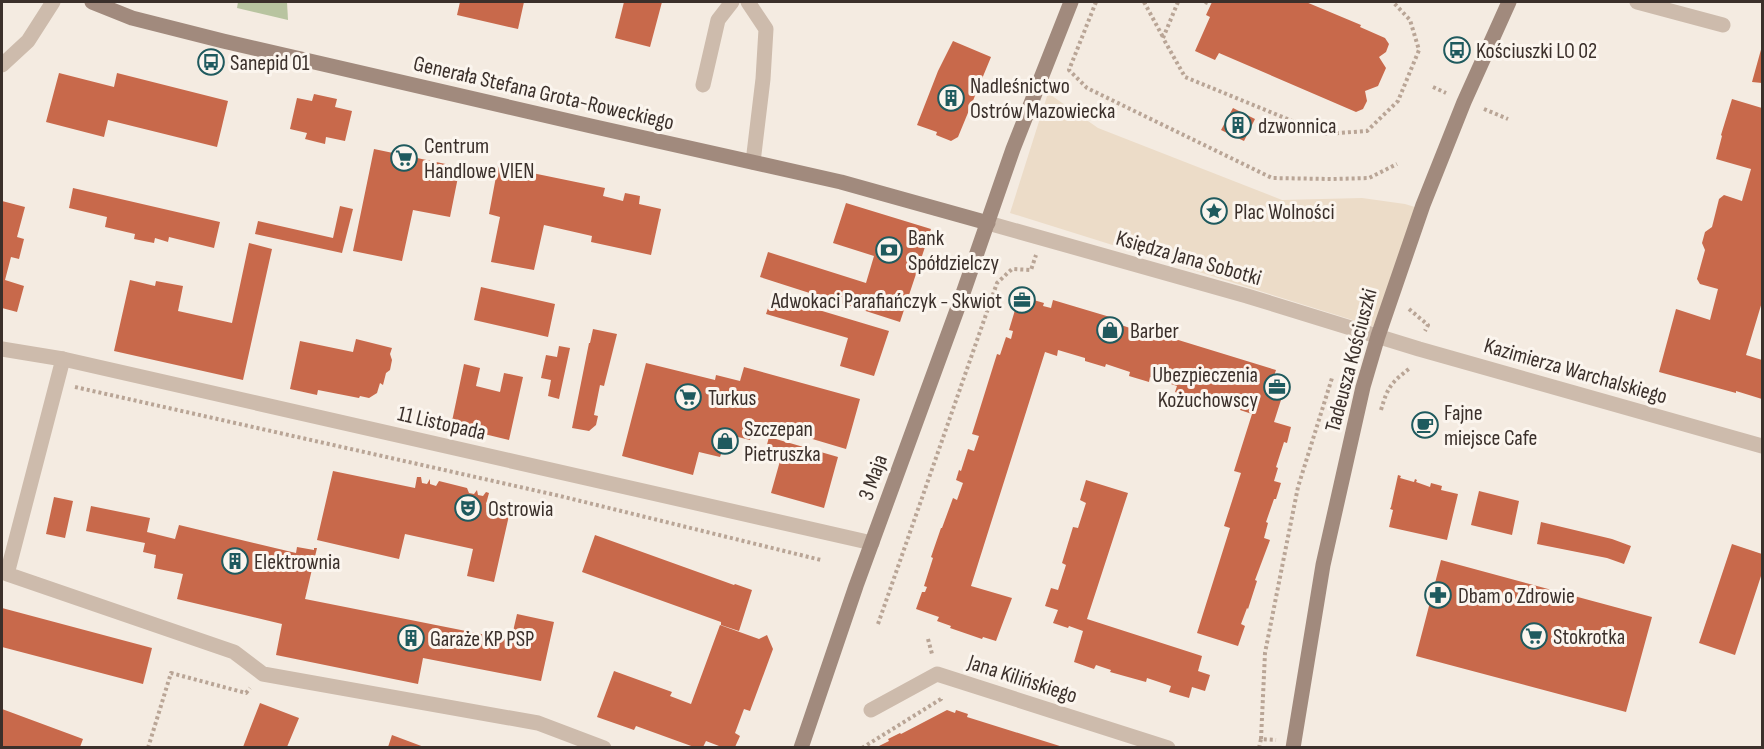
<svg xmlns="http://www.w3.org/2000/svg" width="1764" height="749" font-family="'Sofia Sans Condensed',sans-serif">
<rect width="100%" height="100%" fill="#f4ebe1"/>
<!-- green -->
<path fill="#b8c4a0" d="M238,2H287L288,20L237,8Z"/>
<!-- plaza -->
<path fill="#ecdcc8" d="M1048,93L1098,128L1282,200L1362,198L1405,204L1418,208L1375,327L1010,213Z"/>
<!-- building -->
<path fill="#c8694b" d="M460,2H524L518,29L457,15Z
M624,2H662L650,47L615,38Z
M1212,2H1306L1361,25L1360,27L1385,38L1389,44L1386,52L1379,57L1386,68L1378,86L1365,91L1367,101L1363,109L1356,112L1219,53L1215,60L1195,51L1210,17L1206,15Z
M953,41L991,57L958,137L951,141L936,135L937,132L917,125L938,71Z
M1762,46V83L1752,82Z
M59,73L114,87L117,73L228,101L217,147L108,120L104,137L46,122Z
M314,94L337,99L335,107L352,111L345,141L326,137L325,144L305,139L307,133L290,129L297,98L312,101Z
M1732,99L1762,108V302L1746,355L1762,360V399L1736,391V393L1659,372L1676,309L1710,320L1718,289L1700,284L1697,279L1705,250L1702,243L1705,232L1712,227L1719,199L1724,195L1742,201L1751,169L1716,159L1722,136L1721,135Z
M1233,108L1255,119L1244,141L1221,130Z
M374,149L460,167L450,217L413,210L402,261L353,251Z
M498,166L605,188L603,196L623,201L625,193L640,196L639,204L661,209L651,255L591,242L592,236L544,225L534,270L491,262L500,217L489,214Z
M73,188L220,222L214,248L169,237L168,242L155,238L154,243L134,239L135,234L105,227L107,217L69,208Z
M2,201L25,207L17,237L24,239L19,259L11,257L5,280L24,286L17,312L2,308Z
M846,203L931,229L900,322L760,277L768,252L866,283L874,256L833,243Z
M340,206L353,209L342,253L255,234L258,221L333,238Z
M249,243L272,249L243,380L114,351L130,280L155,286L156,281L183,286L178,311L232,323Z
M481,287L555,304L548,337L474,320Z
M772,296L889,331L874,376L840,366L848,338L766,314Z
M1023,297L1044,303L1043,306L1051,308L1053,300L1120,320L1118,324L1142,332L1141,336L1147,337L1149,331L1276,370L1274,376L1287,381L1274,422L1291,427L1287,443L1284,442L1276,467L1278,468L1274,481L1281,483L1276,499H1274L1266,522L1268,523L1264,538L1270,540L1255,580L1257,581L1248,609L1247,608L1241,624L1245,626L1238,646L1197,633L1230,528L1224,526L1241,473L1234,471L1252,414L1240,410L1241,404L1215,397L1212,404L1175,392L1177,386L1150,377L1149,382L1129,376L1130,372L1106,364L1105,367L1085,361V358L1058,350L1057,356L1045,352L971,586L1012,598L996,641L983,637L982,639L950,628L951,626L937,621L939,617L916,609L922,592H925L927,587L924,586L933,558L931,557L941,528H942L953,498L957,500L963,483L956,480L959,470L961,471L968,449L974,451L979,436L972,434L997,354L1000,355L1006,337L1011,339L1013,331L1009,330L1018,300L1022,302Z
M593,329L617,334L604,386L600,385L594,415L598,416L596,425L589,431L572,428L589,343H590Z
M356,339L392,348L390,354L392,360L390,370L386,373L383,385L380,383L377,393L369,398L360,396L359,398L318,390L317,395L290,389L300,341L353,352Z
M559,346L570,348L559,399L548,396L551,380L541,378L546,355L557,357Z
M646,363L715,380L716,375L740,381L744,367L860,399L846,449L755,422L750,440L738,437L724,446L720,457L699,452L693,475L622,456Z
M464,364L480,368L476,386L500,392L504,373L523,377L509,440L451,426Z
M769,437L838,457L824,508L771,493L780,461L764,456Z
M333,471L415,488L417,477H421L422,483L427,484L430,479V484L436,486L439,481L467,488L469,493L474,494L477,490L478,495L483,496L486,492L489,493L486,504L510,511L494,582L467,576L473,549L405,534L399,559L317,540Z
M1398,475L1401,476L1400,478L1414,482L1415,479L1417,480L1416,482L1430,487L1431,483L1442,486L1441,490L1458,494L1447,540L1389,527L1393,510L1390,509L1391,507Z
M1086,480L1128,493L1087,619L1202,656L1198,671L1210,675L1205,691L1192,687L1189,698L1169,692L1171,686L1147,678L1146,682L1110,672L1111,670L1096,665L1094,669L1074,662L1083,631L1069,626L1068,628L1053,623L1058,610L1045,606L1051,588L1058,590L1066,565L1062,563L1073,527L1078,528L1086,503L1080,500Z
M1479,491L1519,501L1512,535L1471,525Z
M54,497L73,501L65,538L46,534Z
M91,506L150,518L147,532L175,539L179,525L296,553L297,547L314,550V548H317L305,599L511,640L517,614L554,622L541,681L423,658L418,684L276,655L282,624L177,599L183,574L154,568L156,555L143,552L145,543L86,531Z
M1541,522L1612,539L1631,546L1624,564L1607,558L1537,544Z
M595,535L734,585L735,584L752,590L739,631L721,625V622L582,572Z
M1732,544L1762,554V573L1735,655L1699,643Z
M1441,560L1652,617L1626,712L1416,656Z
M2,608L152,648L143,684L2,647Z
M720,625L759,639L767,635L773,649L750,711L744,709L735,733L740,736L735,747H720L719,746L706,741L703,747H694L636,726L634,730L597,717L614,671L672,692L670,696L691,704Z
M260,703L299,718L287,747H243Z
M2,709L83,739L80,747H2Z
M947,710L955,713L956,710L968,714L967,717L1063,747H877L889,741L888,739L900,733L901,734Z
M392,735L424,747H388Z"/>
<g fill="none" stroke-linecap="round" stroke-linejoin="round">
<!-- path -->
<path stroke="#b9a596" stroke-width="4" stroke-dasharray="3 3" stroke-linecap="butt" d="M1096,2L1069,70L1087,88L1272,178L1332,179L1369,178L1397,164
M1144,2L1163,37
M1178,2L1163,38L1185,77L1324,134L1367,131L1398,101L1419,50L1410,20L1393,2
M1205,2L1210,4
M1433,87L1446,93
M1484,109L1508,119
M1409,309L1428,325L1425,331
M75,387L560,496L821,560
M1381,410C1388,386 1391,383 1410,368
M878,624L997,283L1012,269L1031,270L1036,255
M928,639L932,654
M1261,739L1265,653L1284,557L1298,487L1332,378
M148,748L171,673L246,693L250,688
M862,748L941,699V697
M1259,748L1261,739L1276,740"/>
<!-- lane -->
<path stroke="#cdbbac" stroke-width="15" d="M748,2L766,29L763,79L753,162
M1637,2L1723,25
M703,85L718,20L732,2
M63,359L7,574L234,652L263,674L538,723L604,748"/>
<!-- street -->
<path stroke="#cdbbac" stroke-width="15" d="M2,65L28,41L53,2
M988,223L1247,296L1419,349L1762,446
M2,349L63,359L872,543
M871,710L937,674L1168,748"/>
<!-- secondary -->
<path stroke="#a18a7d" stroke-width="15" d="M92,2L132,18L223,41L591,126L841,182L988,223
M801,748L856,586L961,299L1013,149L1071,2
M1293,748L1323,565L1363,387L1378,336L1423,205L1464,102L1509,2"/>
</g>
<!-- icons -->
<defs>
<g id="bus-ring" transform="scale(1.35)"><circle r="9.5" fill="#fbf5ee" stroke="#1f5a5e" stroke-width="1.5"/><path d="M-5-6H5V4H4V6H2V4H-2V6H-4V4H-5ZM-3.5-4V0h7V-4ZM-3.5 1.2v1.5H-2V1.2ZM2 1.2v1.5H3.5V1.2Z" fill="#1f5a5e"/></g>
<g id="building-ring" transform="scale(1.35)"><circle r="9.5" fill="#fbf5ee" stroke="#1f5a5e" stroke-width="1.5"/><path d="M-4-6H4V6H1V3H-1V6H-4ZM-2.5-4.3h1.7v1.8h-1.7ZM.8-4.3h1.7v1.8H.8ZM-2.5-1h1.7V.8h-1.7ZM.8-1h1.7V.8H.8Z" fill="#1f5a5e"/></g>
<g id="supermarket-ring" transform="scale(1.35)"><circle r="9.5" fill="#fbf5ee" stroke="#1f5a5e" stroke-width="1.5"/><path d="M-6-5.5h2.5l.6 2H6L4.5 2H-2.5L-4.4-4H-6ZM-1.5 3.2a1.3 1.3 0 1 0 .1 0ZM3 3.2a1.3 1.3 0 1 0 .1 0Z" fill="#1f5a5e"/></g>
<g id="sight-ring" transform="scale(1.35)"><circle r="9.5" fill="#fbf5ee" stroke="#1f5a5e" stroke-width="1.5"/><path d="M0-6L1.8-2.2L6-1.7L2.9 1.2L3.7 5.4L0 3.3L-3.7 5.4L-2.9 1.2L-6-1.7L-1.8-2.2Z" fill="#1f5a5e"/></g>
<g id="bank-ring" transform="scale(1.35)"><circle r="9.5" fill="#fbf5ee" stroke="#1f5a5e" stroke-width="1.5"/><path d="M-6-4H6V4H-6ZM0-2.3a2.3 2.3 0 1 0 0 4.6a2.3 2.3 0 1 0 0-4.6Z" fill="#1f5a5e"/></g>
<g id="office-ring" transform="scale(1.35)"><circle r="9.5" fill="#fbf5ee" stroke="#1f5a5e" stroke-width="1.5"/><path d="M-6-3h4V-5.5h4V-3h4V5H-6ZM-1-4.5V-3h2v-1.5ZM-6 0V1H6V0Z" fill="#1f5a5e"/></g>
<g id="shop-ring" transform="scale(1.35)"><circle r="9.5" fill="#fbf5ee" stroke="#1f5a5e" stroke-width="1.5"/><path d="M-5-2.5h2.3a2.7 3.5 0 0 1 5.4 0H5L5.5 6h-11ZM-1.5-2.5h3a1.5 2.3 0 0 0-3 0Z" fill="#1f5a5e"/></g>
<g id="cafe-ring" transform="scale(1.35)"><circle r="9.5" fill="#fbf5ee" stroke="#1f5a5e" stroke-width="1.5"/><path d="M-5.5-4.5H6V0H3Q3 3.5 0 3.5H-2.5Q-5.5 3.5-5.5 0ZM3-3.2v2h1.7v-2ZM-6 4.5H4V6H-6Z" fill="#1f5a5e"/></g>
<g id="theatre-ring" transform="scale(1.35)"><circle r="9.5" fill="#fbf5ee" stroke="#1f5a5e" stroke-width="1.5"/><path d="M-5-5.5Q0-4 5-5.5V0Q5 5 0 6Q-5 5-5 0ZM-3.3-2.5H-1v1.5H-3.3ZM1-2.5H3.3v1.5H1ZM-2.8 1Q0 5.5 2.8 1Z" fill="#1f5a5e"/></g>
<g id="pharmacy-ring" transform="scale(1.35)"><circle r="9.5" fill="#fbf5ee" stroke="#1f5a5e" stroke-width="1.5"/><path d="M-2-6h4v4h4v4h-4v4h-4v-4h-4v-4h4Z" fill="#1f5a5e"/></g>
</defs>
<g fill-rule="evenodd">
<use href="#bus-ring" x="1457" y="50"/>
<use href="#bus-ring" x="211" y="62"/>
<use href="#building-ring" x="951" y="98"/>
<use href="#building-ring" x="1238" y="125"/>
<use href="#supermarket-ring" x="404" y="158"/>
<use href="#sight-ring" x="1214" y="211"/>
<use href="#bank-ring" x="889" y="250"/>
<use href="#office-ring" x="1022" y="300"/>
<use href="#shop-ring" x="1110" y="330"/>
<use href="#office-ring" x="1277" y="387"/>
<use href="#supermarket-ring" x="688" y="397"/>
<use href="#cafe-ring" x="1425" y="425"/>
<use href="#shop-ring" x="725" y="441"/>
<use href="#theatre-ring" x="468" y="508"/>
<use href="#building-ring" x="235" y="561"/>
<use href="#pharmacy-ring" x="1438" y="595"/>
<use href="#supermarket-ring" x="1534" y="636"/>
<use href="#building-ring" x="411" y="638"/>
</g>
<g text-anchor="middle" stroke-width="6" stroke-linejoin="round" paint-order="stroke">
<!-- poi labels -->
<g font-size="22" fill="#3b302b" stroke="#fbf5ee" text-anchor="start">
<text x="1476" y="58">Kościuszki LO 02</text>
<text x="230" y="70">Sanepid 01</text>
<text x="970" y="93">Nadleśnictwo<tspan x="970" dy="25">Ostrów Mazowiecka</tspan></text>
<text x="1258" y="133">dzwonnica</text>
<text x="424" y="153">Centrum<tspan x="424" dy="25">Handlowe VIEN</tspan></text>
<text x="1234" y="219">Plac Wolności</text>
<text x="908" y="245">Bank<tspan x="908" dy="25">Spółdzielczy</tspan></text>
<text x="1002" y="308" text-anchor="end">Adwokaci Parafiańczyk - Skwiot</text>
<text x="1130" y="338">Barber</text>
<text x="1258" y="382" text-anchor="end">Ubezpieczenia<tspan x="1258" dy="25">Kożuchowscy</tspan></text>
<text x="708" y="405">Turkus</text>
<text x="1444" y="420">Fajne<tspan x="1444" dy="25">miejsce Cafe</tspan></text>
<text x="744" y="436">Szczepan<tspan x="744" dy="25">Pietruszka</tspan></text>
<text x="488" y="516">Ostrowia</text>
<text x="254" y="569">Elektrownia</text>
<text x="1458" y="603">Dbam o Zdrowie</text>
<text x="1553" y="644">Stokrotka</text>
<text x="430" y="646">Garaże KP PSP</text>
</g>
<!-- street labels -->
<g font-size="22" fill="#3b302b" stroke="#fbf5ee">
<text transform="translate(544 92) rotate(13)" y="8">Generała Stefana Grota-Roweckiego</text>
<text transform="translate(1189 257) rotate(16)" y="8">Księdza Jana Sobotki</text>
<text transform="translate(1350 360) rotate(-75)" y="8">Tadeusza Kościuszki</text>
<text transform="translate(1576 370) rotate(16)" y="8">Kazimierza Warchalskiego</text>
<text transform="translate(442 422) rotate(13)" y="8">11 Listopada</text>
<text transform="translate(872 477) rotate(-70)" y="8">3 Maja</text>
<text transform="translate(1023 678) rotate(18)" y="8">Jana Kilińskiego</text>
</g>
</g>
<!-- border -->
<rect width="1764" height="749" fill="none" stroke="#3b302b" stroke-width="6"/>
</svg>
